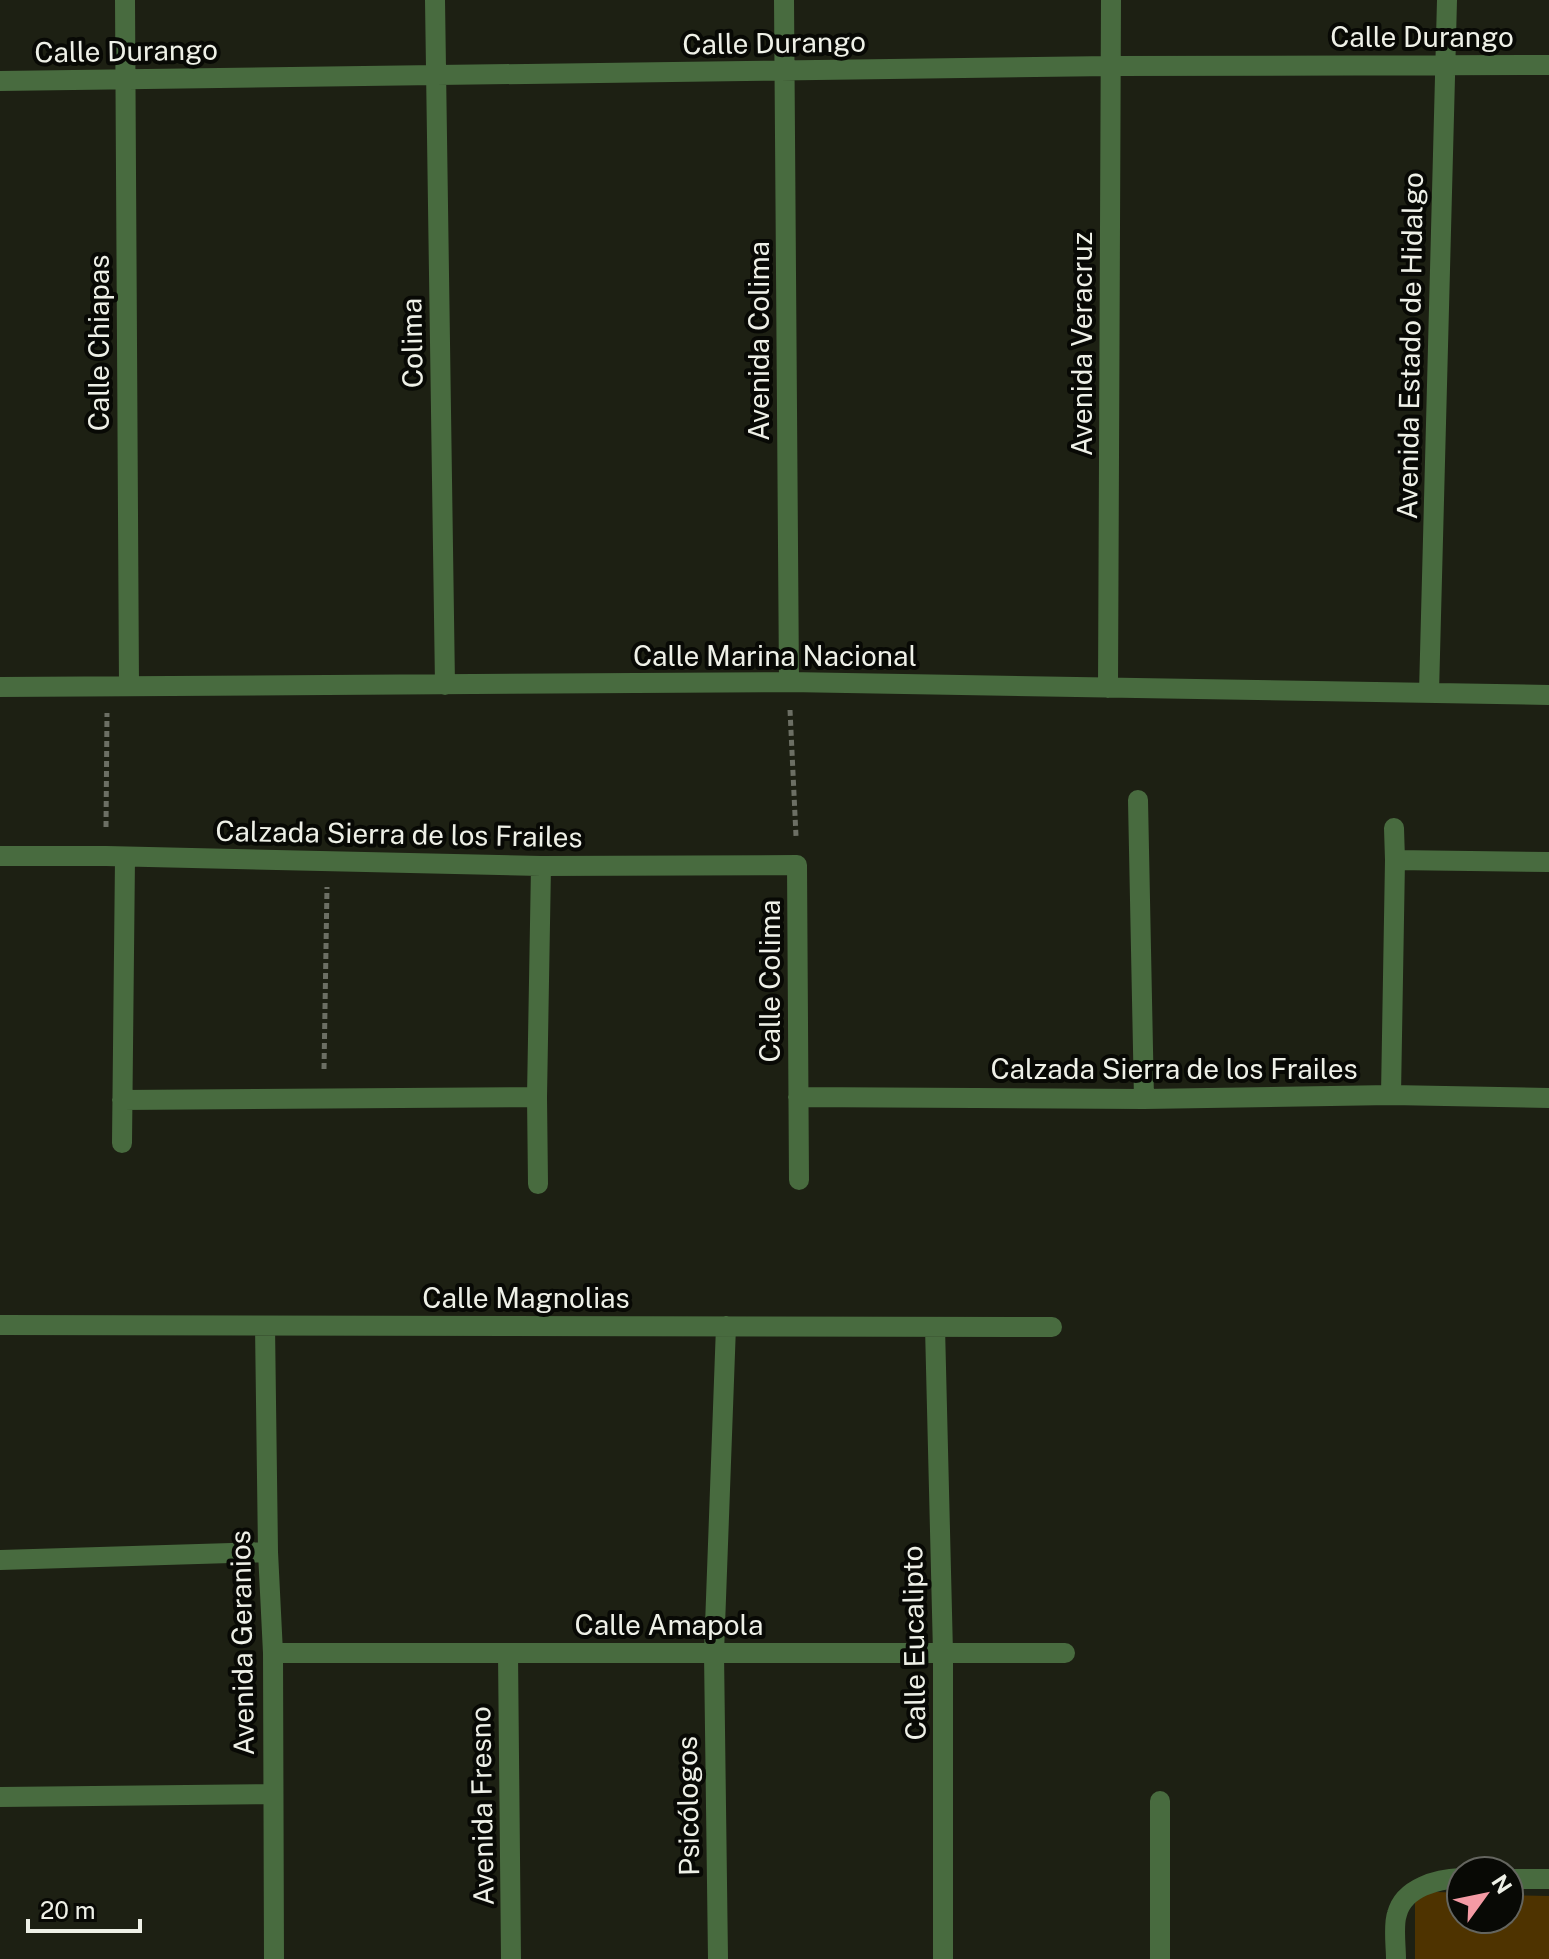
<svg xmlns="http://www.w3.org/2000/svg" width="1549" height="1959" font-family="'Public Sans',sans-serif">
<rect width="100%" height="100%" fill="#1d2013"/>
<!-- green -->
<path fill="#4e3300" d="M1415,1891L1461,1893V1919H1509V1895L1549,1896V1959H1415Z"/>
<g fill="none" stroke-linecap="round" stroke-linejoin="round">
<!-- path -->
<path stroke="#6c6f64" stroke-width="5" stroke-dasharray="6 4" stroke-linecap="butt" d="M790,710L796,836
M106,827L107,713
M324,1069L327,887"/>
<!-- minor -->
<path stroke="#486b3f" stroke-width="20" d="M125,0L129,686
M435,0L445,685
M784,0L789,682
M0,81L1111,66L1549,65
M0,687L789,682L1549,695
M1108,688L1111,0
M1429,693L1447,0
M1138,800L1144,1099
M0,856H106L541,866L797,865L799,1180
M1395,860L1549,862
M1391,1095L1395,860L1394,828
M798,1097L1144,1099L1391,1095L1549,1098
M122,1100L537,1097
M122,1143L125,858
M538,1184L537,1097L541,866
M0,1325L1052,1327
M265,1326L268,1552L273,1653L274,1959
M935,1327L943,1653V1959
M0,1560L268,1552
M273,1653H1065
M508,1653L511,1959
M0,1797L273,1794
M1160,1801V1959
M1509,1879H1549
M718,1959L714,1653L726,1326
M1396,1959C1396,1946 1393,1925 1397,1914C1404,1887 1438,1879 1461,1878"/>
</g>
<g text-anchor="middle" stroke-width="8" stroke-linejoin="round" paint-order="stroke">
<!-- street labels -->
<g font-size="28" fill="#eef0e7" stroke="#080905">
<text x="1422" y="47">Calle Durango</text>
<text transform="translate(774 43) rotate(-1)" y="10">Calle Durango</text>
<text transform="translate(126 51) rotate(-1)" y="10">Calle Durango</text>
<text transform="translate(759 341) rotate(-90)" y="10">Avenida Colima</text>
<text transform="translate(99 343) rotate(-90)" y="10">Calle Chiapas</text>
<text transform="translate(412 343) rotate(-91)" y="10">Colima</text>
<text transform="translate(1082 344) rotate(-90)" y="10">Avenida Veracruz</text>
<text transform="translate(1410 346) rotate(-89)" y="10">Avenida Estado de Hidalgo</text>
<text x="775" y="666">Calle Marina Nacional</text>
<text transform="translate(399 834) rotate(1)" y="10">Calzada Sierra de los Frailes</text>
<text transform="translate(770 981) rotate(-90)" y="10">Calle Colima</text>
<text x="1174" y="1079">Calzada Sierra de los Frailes</text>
<text x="526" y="1308">Calle Magnolias</text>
<text x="669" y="1635">Calle Amapola</text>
<text transform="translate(242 1643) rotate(-91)" y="10">Avenida Geranios</text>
<text transform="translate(914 1643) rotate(-91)" y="10">Calle Eucalipto</text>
<text transform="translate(482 1806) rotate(-91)" y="10">Avenida Fresno</text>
<text transform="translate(688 1806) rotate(-91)" y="10">Psicólogos</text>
</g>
</g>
<!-- north arrow -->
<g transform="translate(1485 1895) rotate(57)"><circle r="38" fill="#080905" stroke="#64655f" stroke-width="2"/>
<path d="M0-6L14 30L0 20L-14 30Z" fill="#f49aa4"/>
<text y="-12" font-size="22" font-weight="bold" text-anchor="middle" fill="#eef0e7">N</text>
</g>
<!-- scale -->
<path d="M28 1919v12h112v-12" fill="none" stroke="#eef0e7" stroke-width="4"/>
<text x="40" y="1919" font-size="24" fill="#eef0e7" stroke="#080905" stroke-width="6" paint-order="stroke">20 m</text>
</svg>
